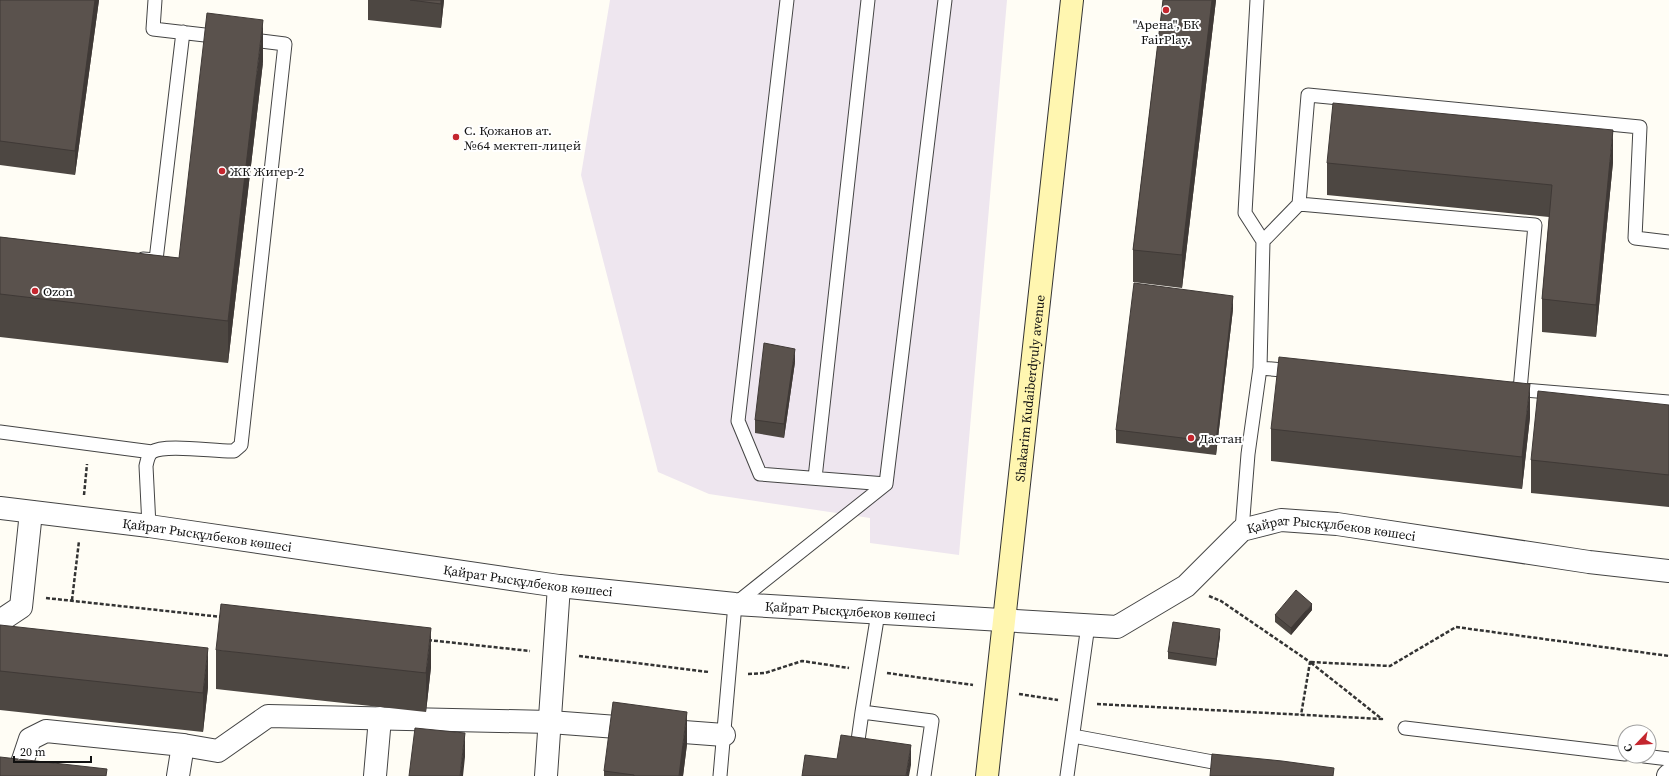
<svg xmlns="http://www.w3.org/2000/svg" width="1669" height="776" font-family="'Source Serif 4',serif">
<rect width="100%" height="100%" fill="#fffdf5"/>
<!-- industrial -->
<path fill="#eee6ef" d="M610,0H1007L959,555L870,543V518L709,494L658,472L581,175Z"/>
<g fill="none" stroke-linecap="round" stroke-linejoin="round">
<!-- lane casing -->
<g stroke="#444" stroke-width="15">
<path id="lane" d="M155,0L153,29L222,37
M787,0L738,421L760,474L886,484
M1299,204L1535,225L1520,390
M1263,241L1299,204L1308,95L1640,127L1635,238L1669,242
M143,259L156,260L183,32
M1260,368L1294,371
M1513,389L1669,402
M0,432L152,452
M815,478L868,0
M149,526L146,466C147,461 148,455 152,452C165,443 217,452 234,451L241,445L285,44L245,39
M1242,530L1248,454L1260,368L1263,241L1245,213L1257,0
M878,613L862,712L932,721L924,776
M1405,728L1625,754
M1073,736L1229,765
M1644,756L1669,759
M720,776L735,604L886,484L945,0
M853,776L862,712
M1067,776L1088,625"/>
</g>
<!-- street casing -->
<g stroke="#444" stroke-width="24">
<g id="street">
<path id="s1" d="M0,508L149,526L559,586L735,604L1117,627L1186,586L1242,530L1281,520L1337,524L1589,562L1669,571"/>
<path d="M0,621L21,607L31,512"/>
<path d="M18,775L30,739L46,731L183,745L218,751L268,716L550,722L724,735"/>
<path d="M178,776L183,745"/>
<path d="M375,776L380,718"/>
<path d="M546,776L559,586"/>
<path d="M1668,776L1669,775"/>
</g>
</g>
<!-- secondary casing -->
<g stroke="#333" stroke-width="24">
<g id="secondary">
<path id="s2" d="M987,776L1072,0"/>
</g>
</g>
<!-- path -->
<path stroke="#333" stroke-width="2.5" stroke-dasharray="4 2" stroke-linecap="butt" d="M84,495L87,464
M1209,596L1221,601L1310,662L1301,715
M46,598L222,617
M72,600L79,541
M428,640L530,651
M579,656L709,672
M887,673L973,685
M748,674L765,673L802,661L849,668
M1019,694L1058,700
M1097,704L1382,719L1310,662L1390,666L1456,627L1669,656"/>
<!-- lane -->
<use href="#lane" stroke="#fff" stroke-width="13"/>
<!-- street -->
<use href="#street" stroke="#fff" stroke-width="22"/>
<!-- secondary -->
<use href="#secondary" stroke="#fff6b0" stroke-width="22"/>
</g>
<!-- wall -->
<path fill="#4d4742" d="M0,0H99L75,175L0,165Z
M368,0H444L441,28L368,20Z
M1163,0H1216L1182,288L1133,282V250Z
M263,62L228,363L0,337V237L179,258Z
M1613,162L1596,337L1542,332V299L1549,217L1327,195V163Z
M1233,309L1216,455L1116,443V430Z
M795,362L784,438L755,433V420Z
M1669,405V507L1531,493V460Z
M1530,417L1522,489L1271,461V429Z
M1312,610L1291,635L1275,622V615Z
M0,625L208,687L203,732L0,710Z
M1220,636L1216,666L1168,659V652Z
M216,650L431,667L426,712L216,689Z
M687,744L683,776H604V771Z"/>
<!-- shaded-wall -->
<path fill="#3f3936" d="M95,0H99L75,175V151Z
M441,0H444L441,28Z
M1212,0H1216L1182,288V255Z
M263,20V62L228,363V321Z
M1613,130V162L1596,337V305Z
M1233,296V309L1216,455V442Z
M795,349V362L784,438V424Z
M1530,384V417L1522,489V457Z
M1312,604V610L1291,635V628Z
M431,628V667L426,712V673Z
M1220,629V636L1216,666V659Z
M208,648V687L203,732V693Z
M687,712V744L683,776H679Z
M465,733V757L463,776H460Z
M911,745V765L909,776H906Z"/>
<!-- building -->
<path fill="#5a524d" stroke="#3f3936" d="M0,0H95L75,151L0,141Z
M410,0H441V4Z
M1163,0H1212L1182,255L1133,250Z
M207,13L263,20L228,321L0,294V237L179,258Z
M1333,103L1613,130L1596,305L1542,299L1552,185L1327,163Z
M1134,283L1233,296L1216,442L1116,430Z
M764,343L795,349L784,424L755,420Z
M1279,357L1530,384L1522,457L1271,429Z
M1538,391L1669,405V475L1531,460Z
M1296,590L1312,604L1291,628L1275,615Z
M221,604L431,628L426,673L216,650Z
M1173,622L1220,629L1216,659L1168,652Z
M0,625L208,648L203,693L0,671Z
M613,702L687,712L679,776H634V775L604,771Z
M415,728L465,733L460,776H409Z
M841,735L911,745L906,776H802L805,755L837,759Z
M1212,754L1282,761L1334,768L1333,776H1210Z
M0,757L107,769L106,776H0Z"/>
<!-- markers -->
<g fill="#c4262e" stroke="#fff" stroke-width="1.5">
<circle cx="1166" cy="10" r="4"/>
<circle cx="456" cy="137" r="4"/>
<circle cx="222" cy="171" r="4"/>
<circle cx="35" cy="291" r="4"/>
<circle cx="1191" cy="438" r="4"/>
</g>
<g text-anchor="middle" stroke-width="4" stroke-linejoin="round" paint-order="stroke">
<!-- poi labels -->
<g font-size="13" fill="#111" stroke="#fff" text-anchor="start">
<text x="1166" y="29" text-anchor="middle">"Арена", БК<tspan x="1166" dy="15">FairPlay.</tspan></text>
<text x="464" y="135">С. Қожанов ат.<tspan x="464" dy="15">№64 мектеп-лицей</tspan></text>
<text x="230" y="176">ЖК Жигер-2</text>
<text x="43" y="296">Ozon</text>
<text x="1199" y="443">Дастан</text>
</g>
<!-- street labels -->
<g font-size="13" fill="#111" stroke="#fff">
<text dy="5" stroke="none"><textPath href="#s2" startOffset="390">Shakarim Kudaiberdyuly avenue</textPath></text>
<text dy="5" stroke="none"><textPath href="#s1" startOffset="1374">Қайрат Рысқұлбеков көшесі</textPath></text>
<text dy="5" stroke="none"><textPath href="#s1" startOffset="209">Қайрат Рысқұлбеков көшесі</textPath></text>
<text dy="5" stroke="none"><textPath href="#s1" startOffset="533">Қайрат Рысқұлбеков көшесі</textPath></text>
<text dy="5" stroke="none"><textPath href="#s1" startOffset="857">Қайрат Рысқұлбеков көшесі</textPath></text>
</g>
</g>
<!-- north arrow -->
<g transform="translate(1637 744) rotate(245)"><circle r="19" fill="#ffffff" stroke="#a0a0a0"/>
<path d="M0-3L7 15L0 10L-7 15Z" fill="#c4262e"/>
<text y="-6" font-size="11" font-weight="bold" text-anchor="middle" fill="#111111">С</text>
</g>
<!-- scale -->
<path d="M14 756v6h77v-6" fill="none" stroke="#111111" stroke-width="2"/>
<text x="20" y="756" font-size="12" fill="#111111" stroke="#ffffff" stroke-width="3" paint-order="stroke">20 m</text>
</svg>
